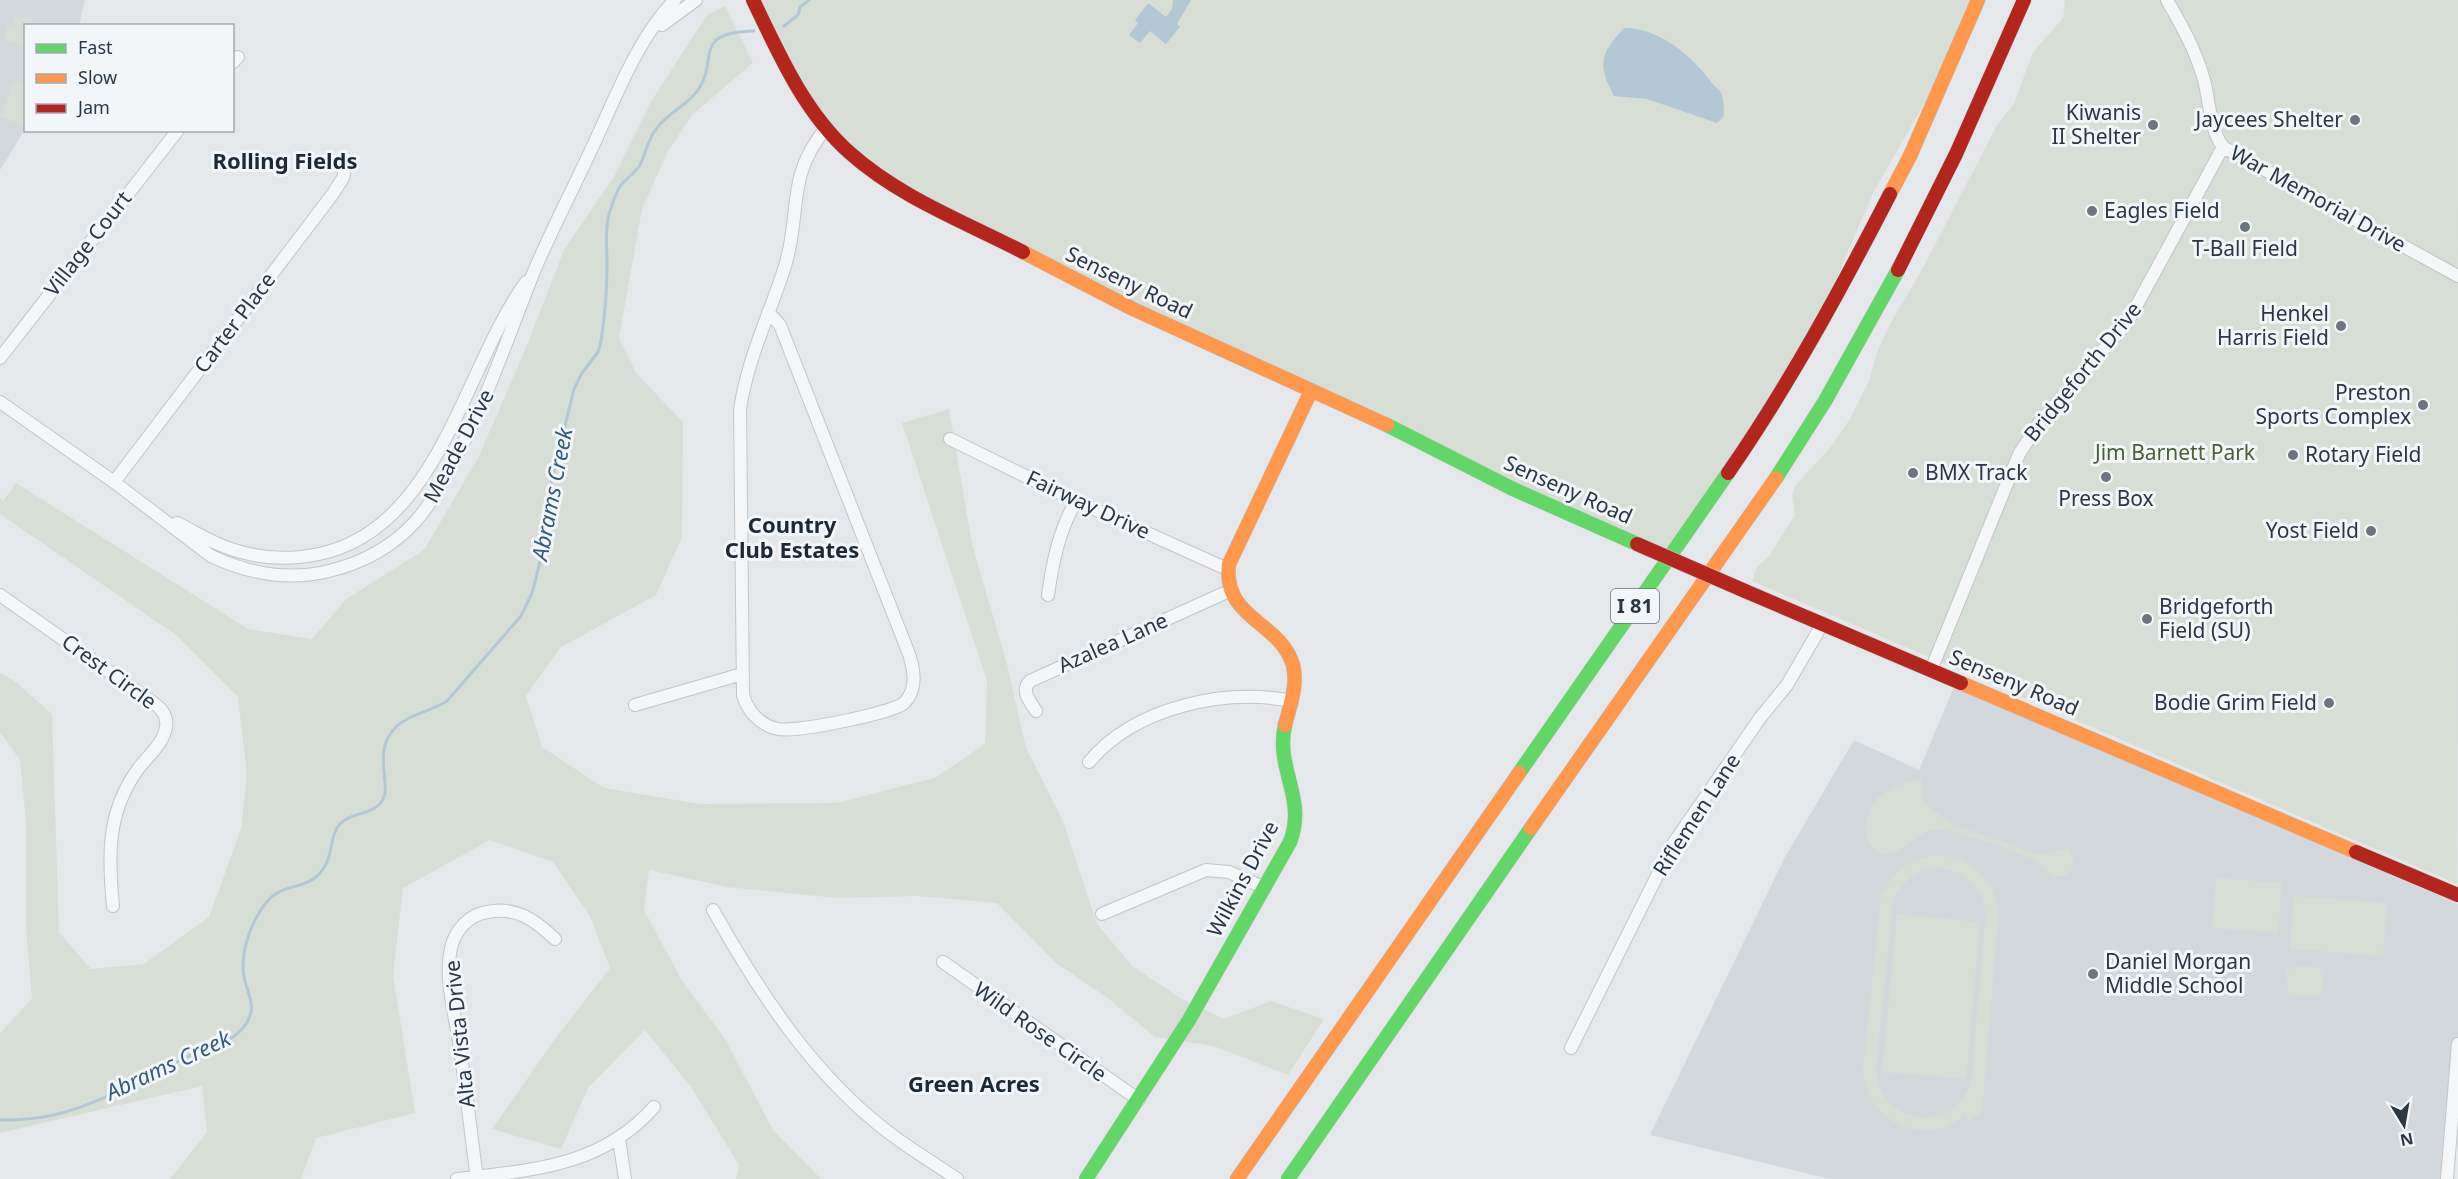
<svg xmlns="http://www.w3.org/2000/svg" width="2458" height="1179" font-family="'Noto Sans',sans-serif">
<rect width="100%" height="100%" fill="#e5e8ea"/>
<!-- built -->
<path fill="#d3d8dd" d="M0,0H85L79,25L26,26L25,129L0,170Z
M1954,687L2458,904V1044L2447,1179H1830L1650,1135L1785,857L1854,740L1919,770Z"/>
<!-- green -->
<path fill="#d7ded5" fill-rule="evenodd" d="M753,0H1978L1966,31L1873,193L1805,352L1669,557L1513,489L878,175L799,91Z
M2065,0H2458L2457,884L1752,581L1757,567L1769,556L1795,515L1792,495L1795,486L1829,449L1850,419L1869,381L1877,352L1890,324L1924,266L1997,125L2014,104L2033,52L2063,18Z
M725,6L753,63L692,115L667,153L642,209L619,338L636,373L683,422L682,537L656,595L561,647L526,696L542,747L604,788L700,804L836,803L935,778L985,744L987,681L902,423L949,409L972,544L1007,664L1026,748L1063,821L1097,924L1132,966L1182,999L1224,1019L1271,1001L1324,1019L1288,1075L1214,1046L1155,1037L1109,999L1056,963L997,903L917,896L837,898L727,887L649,870L644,910L681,979L725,1039L773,1130L821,1179H736L739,1165L691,1087L645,1030L588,1088L561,1149L492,1129L555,1039L610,968L590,916L553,862L490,840L403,888L393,975L415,1113L316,1138L301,1179H170L207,1132L202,1086L0,1133V1033L32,999L26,928V821L20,760L0,732V673L16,682L52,714L59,932L91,969L144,964L209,917L241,829L247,775L238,697L176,635L0,514V498L3,501L16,483L248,629L312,639L346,599L424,550L478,458L525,350L564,250L615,175L652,100L707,15Z
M15,15L32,19L31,25L26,26L25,46L4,40L8,25L13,26Z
M14,81L25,86V116L21,125L0,116Z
M1919,779L1922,781V801L1950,823L2034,853L2048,854L2067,847L2074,859L2072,870L2063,876H2052C2045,871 2042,863 2035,860C2017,852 1946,825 1930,830C1916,835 1898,858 1882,853C1857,845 1865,808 1881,795C1890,787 1907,782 1919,779Z
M1938,855C1975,858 2001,884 1998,922L1982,1112L1967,1121V1113C1927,1151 1864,1122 1863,1069L1881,896C1893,871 1909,858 1938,855ZM1938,868C1968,871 1987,891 1985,921C1982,960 1979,998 1975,1036C1974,1052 1975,1072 1969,1087C1949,1137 1878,1121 1876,1069L1893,901C1903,881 1915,870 1938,868Z
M2216,878L2282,883L2278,933L2212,928Z
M2294,896L2387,903L2383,956L2290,949Z
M1897,914L1980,922L1966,1079L1882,1072Z
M2299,966L2319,968L2324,971L2322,994L2313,997L2289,995L2285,971Z"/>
<!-- water -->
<path fill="#b3c8d5" d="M1173,0H1191L1177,24L1180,27L1166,44L1150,31L1140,43L1129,35L1138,23L1135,20L1148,3L1166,17L1172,9Z
M1624,28C1660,28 1692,56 1712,83C1715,87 1719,89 1721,93C1724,101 1724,108 1724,116L1717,123L1647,99L1614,96C1597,64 1600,54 1624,28Z"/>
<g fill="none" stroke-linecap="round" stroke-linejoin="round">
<!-- stream -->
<path stroke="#b3c8d5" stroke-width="3" d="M784,26L798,15L800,7L809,0
M0,1120C18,1120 36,1119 54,1115C97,1105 148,1077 187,1057C202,1050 218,1045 233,1037C240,1032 247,1024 250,1016C255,1005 246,989 244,977C240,953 250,924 265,904C281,883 301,890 316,877C335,861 328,838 339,825C350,812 373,815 382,801C393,785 371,753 395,728C405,716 432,711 447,701L521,616L532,593L547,535L551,483L574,389L582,373L598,352L601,341C605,316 607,289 607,264C607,244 604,225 612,205C614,199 617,191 621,185C627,178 635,173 640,165C646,153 648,138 657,128C667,114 683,107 694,95C723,62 687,33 754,31"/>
<!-- street casing -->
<g stroke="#c3c6c8" stroke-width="14">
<path id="street" d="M2167,0C2182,26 2196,51 2204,80C2210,102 2209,128 2223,147L2458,276
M662,25L696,0
M232,63L238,57
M768,312L780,325L909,654C914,670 918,689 904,703C893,713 794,733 778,729C760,725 748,712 743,695L740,410C747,359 770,314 785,266C802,211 785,178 826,128
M0,358L178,130
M0,402L114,482L211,556C249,574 288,581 329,571C362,563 392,547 415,522C432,503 444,480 456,457C489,396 509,333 535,269C552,229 573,189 591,150C614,102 637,38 675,0
M950,439L1076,501L1227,569
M114,482L332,195L343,178L347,160
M177,523C196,532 213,544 234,550C262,559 291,560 319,554C439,529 463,369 526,282
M0,595L155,704C163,710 168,717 166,727C164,743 147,757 138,769C107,812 108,855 113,906
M1048,595C1053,560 1059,531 1076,501
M1931,670L2019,454L2040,422L2127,323L2223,147
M635,705L742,674
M1036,711C1030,701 1020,691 1030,681L1229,591
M1089,762C1135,707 1224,688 1292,701
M713,910C759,992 813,1075 888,1132C910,1149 934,1163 957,1179
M1102,914L1206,870L1229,872L1265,888
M943,962L1139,1100
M1571,1048L1673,844L1760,718L1787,685L1823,623
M619,1139L625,1179
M457,1179C532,1170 601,1167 654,1107
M477,1179C471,1134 466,1088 459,1043C455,1014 444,978 451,948C455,930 469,915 487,912C516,906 535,920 555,939
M2447,1179L2458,1044"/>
</g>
<!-- fast casing -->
<g stroke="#c3c6c8" stroke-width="15">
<path id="fast" d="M1387,425L1513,489L1637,544
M1776,478L1825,401L1898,270
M1519,773L1728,473
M1086,1179L1189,1020L1290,842C1307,798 1275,769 1285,725
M1288,1179L1531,828"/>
</g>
<!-- slow casing -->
<g stroke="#c3c6c8" stroke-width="15">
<path id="slow" d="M1890,194L1910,156L1978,0
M1023,252L1131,308L1387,425
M1961,683L2356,852
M1285,725C1290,706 1298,685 1293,665C1280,621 1222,619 1229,564L1311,391
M1531,828L1776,478
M1237,1179L1519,773"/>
</g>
<!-- jam casing -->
<g stroke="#c3c6c8" stroke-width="15">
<path id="jam" d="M753,0C779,54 804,112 850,153C899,197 965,222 1023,252
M1898,270L1956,154L2024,0
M1728,473C1789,385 1841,289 1890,194
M1745,591L1961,683
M2356,852L2458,895"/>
</g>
<!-- street -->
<use href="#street" stroke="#f4f6f7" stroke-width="12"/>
<!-- fast -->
<use href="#fast" stroke="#63d668" stroke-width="14"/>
<!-- slow -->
<use href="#slow" stroke="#ff974d" stroke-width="14"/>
<!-- jam -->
<use href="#jam" stroke="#b3261e" stroke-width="14"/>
<!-- jam-bridge casing -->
<g stroke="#c3c6c8" stroke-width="15" stroke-linecap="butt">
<path id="jam-bridge" d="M1637,544L1745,591"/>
</g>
<!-- jam-bridge -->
<use href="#jam-bridge" stroke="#b3261e" stroke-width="14"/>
</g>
<!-- markers -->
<g fill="#6c767e" stroke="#f3f6f9" stroke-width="2">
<circle cx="2355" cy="120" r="6"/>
<circle cx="2153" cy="125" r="6"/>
<circle cx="2092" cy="211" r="6"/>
<circle cx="2245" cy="227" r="6"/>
<circle cx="2341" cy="326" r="6"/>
<circle cx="2423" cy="405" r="6"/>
<circle cx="2293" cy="455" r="6"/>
<circle cx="1913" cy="473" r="6"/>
<circle cx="2106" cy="477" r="6"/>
<circle cx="2371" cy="531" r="6"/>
<circle cx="2147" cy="619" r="6"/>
<circle cx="2329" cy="703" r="6"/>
<circle cx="2093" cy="974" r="6"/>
</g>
<g text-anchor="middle" stroke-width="6" stroke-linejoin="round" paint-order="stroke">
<!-- shield labels -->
<rect fill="#f3f6f9" stroke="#67717a" stroke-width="1.5" x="1611" y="589" width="48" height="34" rx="4.5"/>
<g font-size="20" font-weight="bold" fill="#2b3844">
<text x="1635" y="613">I 81</text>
</g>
<!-- poi labels -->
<g font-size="21" fill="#2b3844" stroke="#f3f6f9" text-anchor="end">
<text x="2141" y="120">Kiwanis<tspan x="2141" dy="24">II Shelter</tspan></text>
<text x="2343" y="127">Jaycees Shelter</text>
<text x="2104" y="218" text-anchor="start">Eagles Field</text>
<text x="2245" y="256" text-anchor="middle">T-Ball Field</text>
<text x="2329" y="321">Henkel<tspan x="2329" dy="24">Harris Field</tspan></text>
<text x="2411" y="400">Preston<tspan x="2411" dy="24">Sports Complex</tspan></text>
<text x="2305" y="462" text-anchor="start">Rotary Field</text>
<text x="1925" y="480" text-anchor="start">BMX Track</text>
<text x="2106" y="506" text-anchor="middle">Press Box</text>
<text x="2359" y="538">Yost Field</text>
<text x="2159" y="614" text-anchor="start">Bridgeforth<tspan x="2159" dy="24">Field (SU)</tspan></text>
<text x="2317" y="710">Bodie Grim Field</text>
<text x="2105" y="969" text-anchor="start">Daniel Morgan<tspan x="2105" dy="24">Middle School</tspan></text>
</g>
<!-- street labels -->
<g font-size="21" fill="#2b3844" stroke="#f3f6f9">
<text transform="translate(2318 199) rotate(29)" y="7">War Memorial Drive</text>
<text transform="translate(88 244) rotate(-52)" y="7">Village Court</text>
<text transform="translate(1129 283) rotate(26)" y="7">Senseny Road</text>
<text transform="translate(235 323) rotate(-53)" y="7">Carter Place</text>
<text transform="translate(2083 372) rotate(-51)" y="7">Bridgeforth Drive</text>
<text transform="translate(459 446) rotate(-62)" y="7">Meade Drive</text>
<text transform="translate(1568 490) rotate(24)" y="7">Senseny Road</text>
<text transform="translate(1088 505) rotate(25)" y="7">Fairway Drive</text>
<text transform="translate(1113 643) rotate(-24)" y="7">Azalea Lane</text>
<text transform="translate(109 672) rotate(36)" y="7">Crest Circle</text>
<text transform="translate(2014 683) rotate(23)" y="7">Senseny Road</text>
<text transform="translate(1697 815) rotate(-57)" y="7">Riflemen Lane</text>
<text transform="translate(1243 879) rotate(-62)" y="7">Wilkins Drive</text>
<text transform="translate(1040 1032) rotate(35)" y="7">Wild Rose Circle</text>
<text transform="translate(460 1034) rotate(-96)" y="7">Alta Vista Drive</text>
</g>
<!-- park labels -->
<g font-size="21" fill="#466038" stroke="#f3f6f9">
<text x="2175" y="460">Jim Barnett Park</text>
</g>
<!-- neighbourhood labels -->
<g font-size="22" font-weight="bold" fill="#1d2935" stroke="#f3f6f9">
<text x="285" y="169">Rolling Fields</text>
<text x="792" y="533">Country<tspan x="792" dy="25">Club Estates</tspan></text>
<text x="974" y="1092">Green Acres</text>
</g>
<!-- water labels -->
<g font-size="22" font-style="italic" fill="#345d79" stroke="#f3f6f9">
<text transform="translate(552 494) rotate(-79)" y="8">Abrams Creek</text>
<text transform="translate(168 1065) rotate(-25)" y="8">Abrams Creek</text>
</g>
</g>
<!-- legend -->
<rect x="24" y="24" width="210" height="108" fill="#f3f6f9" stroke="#a3aab1" stroke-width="1.5"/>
<rect x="36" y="44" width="30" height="9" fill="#63d668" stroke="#a3aab1" stroke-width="1.5"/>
<text x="78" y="54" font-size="18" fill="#2b3844">Fast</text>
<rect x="36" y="74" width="30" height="9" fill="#ff974d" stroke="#a3aab1" stroke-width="1.5"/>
<text x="78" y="84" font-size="18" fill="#2b3844">Slow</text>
<rect x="36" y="104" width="30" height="9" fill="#b3261e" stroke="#a3aab1" stroke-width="1.5"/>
<text x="78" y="114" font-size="18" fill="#2b3844">Jam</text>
<!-- north arrow -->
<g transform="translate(2404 1125) rotate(169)" stroke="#f3f6f9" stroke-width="4.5" paint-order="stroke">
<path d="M0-4.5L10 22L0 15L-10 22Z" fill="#2b3844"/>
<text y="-9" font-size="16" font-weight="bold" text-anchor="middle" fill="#2b3844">N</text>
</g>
</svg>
